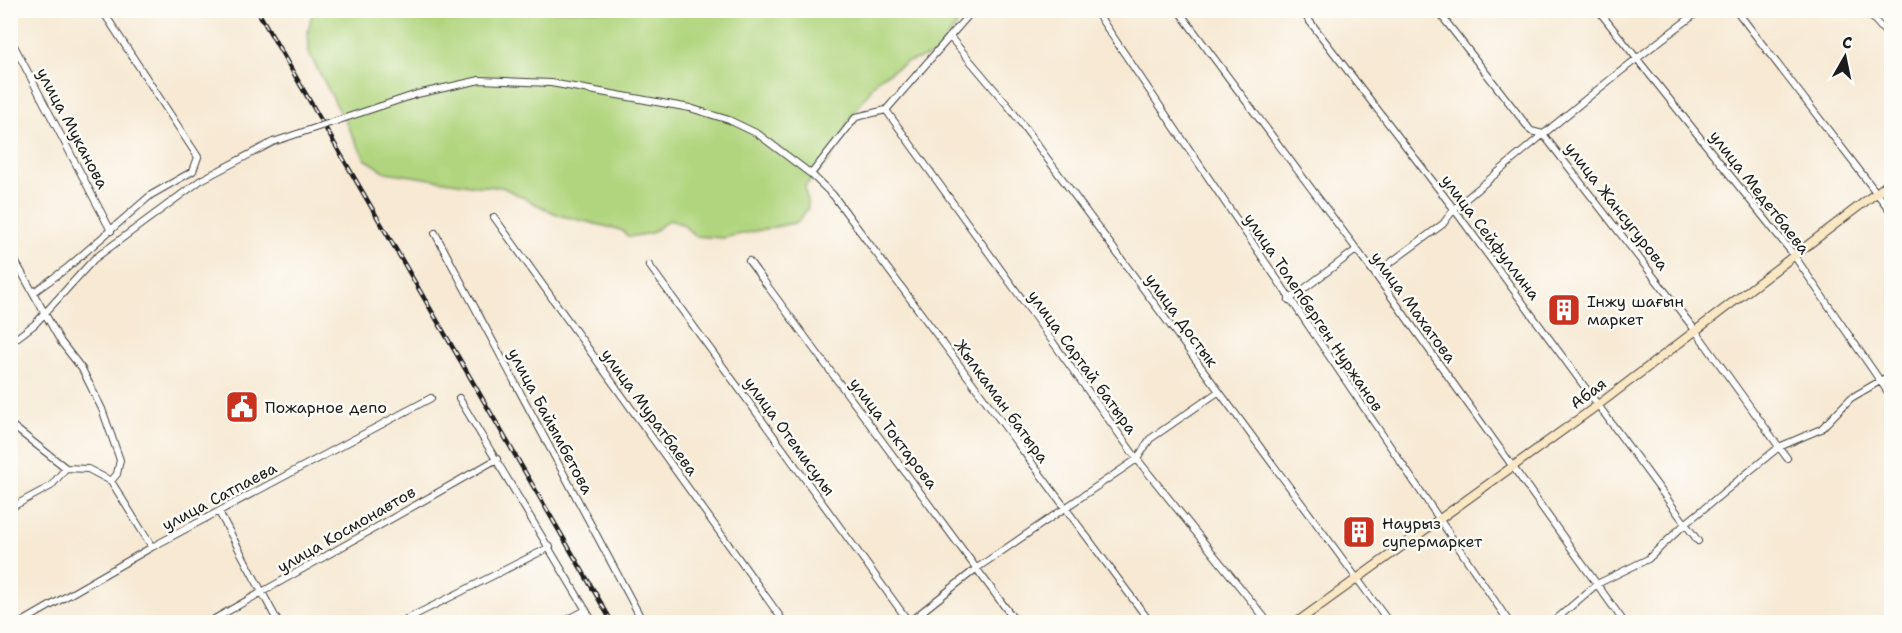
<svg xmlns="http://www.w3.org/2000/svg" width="1902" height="633" font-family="'Shantell Sans',sans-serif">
<rect width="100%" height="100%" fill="#fdfcf7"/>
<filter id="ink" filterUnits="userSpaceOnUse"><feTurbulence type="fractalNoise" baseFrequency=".0167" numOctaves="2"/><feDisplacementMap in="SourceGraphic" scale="12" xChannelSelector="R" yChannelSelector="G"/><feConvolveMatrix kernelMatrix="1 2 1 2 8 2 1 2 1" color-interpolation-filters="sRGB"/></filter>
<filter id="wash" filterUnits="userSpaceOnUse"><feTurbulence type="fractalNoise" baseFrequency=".008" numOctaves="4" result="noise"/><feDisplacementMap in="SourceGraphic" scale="24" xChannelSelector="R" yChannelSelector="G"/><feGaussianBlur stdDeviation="1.35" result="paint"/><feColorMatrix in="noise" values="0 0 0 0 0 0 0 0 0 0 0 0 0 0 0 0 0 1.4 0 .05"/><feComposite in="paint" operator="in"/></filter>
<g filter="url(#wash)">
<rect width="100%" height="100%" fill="#f7e9d4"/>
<!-- green -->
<path fill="#b1d57e" stroke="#66784d" stroke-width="1.5" d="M313,10L967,11L936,54L907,62L878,79L852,116L830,160L805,186L808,208L798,222L723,238L695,236L682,224L669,220L651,233L629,237L621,230L558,215L502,187L477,186L386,172L365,159L309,53L308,31Z"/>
</g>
<g filter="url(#ink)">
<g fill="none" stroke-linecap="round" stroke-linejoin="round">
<!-- street casing -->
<g stroke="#3d3b38" stroke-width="8">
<path id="street" d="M973,10L886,110L856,117L811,174L833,195L1150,622
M1178,10L1375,274L1624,622
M1301,10L1454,209L1698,541
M1437,10L1531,131L1543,134L1695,330L1787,458
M1598,10L1793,254L1892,398
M1736,10L1892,213
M1866,10L1892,40
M1099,16L1509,622
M950,37L1010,108L1389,622
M10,38L111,231
M381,106L417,94L480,80L551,83L690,108L729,120L758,134L811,174
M886,110L1137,459L1268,622
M494,217L784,622
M435,233L643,622
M10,252L61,342L82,369L102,409L120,460L117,474L111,481
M749,261L1016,622
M649,265L909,622L977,568L1137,459L1150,439L1218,392
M1375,274L1443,224L1454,209C1535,141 1615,73 1701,10
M34,292L67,268L151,195L193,171L198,157L102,10
M1289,300L1356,250
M10,343L35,324L94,259L201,180L273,142
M459,398L593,622
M10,424L66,468L88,469L111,481L152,547
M10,508L51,486L66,468
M219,512L278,622
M22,622L152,547L431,398
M209,622L497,459
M401,622L550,547
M563,622L586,610
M1553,622L1597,584L1648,559L1685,524L1779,447L1821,429L1851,398L1892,374"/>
</g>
<!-- secondary casing -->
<g stroke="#3d3b38" stroke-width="10">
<path id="secondary" d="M1297,622L1598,405L1892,181"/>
</g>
<!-- street -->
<use href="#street" stroke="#fff" stroke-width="6"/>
<!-- secondary -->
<use href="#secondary" stroke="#fae7c3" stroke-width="8"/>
<!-- rail casing -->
<g stroke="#1c1c1c" stroke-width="4.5">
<path id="rail" d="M257,10L612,622"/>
</g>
<!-- rail -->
<use href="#rail" stroke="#fdfcf7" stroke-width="2" stroke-dasharray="7" stroke-linecap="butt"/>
<!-- street-bridge casing -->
<g stroke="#3d3b38" stroke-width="8" stroke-linecap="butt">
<path id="street-bridge" d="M273,142L381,106"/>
</g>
<!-- street-bridge -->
<use href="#street-bridge" stroke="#fff" stroke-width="6"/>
</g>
</g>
<!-- icons -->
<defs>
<g id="building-square" transform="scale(1.725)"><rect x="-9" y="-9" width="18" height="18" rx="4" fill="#c8321e" stroke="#fdfcf7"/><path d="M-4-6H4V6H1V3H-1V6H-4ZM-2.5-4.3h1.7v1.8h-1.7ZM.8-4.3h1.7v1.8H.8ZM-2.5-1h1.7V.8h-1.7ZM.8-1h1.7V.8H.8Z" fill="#fff"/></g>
<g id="civic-square" transform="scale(1.725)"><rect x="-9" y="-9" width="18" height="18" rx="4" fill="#c8321e" stroke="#fdfcf7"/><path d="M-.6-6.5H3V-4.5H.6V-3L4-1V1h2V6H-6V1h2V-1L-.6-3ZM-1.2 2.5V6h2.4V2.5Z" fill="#fff"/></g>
</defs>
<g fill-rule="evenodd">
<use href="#building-square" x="1564" y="310"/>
<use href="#civic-square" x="242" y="407"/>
<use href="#building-square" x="1359" y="532"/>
</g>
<g text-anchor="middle" stroke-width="5" stroke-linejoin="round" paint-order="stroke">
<!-- street labels -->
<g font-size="16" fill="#1c1c1c" stroke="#fdfcf7">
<text transform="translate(73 128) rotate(62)" y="6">улица Муканова</text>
<text transform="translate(1760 192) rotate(52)" y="6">улица Медетбаева</text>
<text transform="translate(1617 206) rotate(52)" y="6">улица Жансугурова</text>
<text transform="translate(1491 237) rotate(53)" y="6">улица Сейфуллина</text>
<text transform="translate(1414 307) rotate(54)" y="6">улица Махатова</text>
<text transform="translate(1314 312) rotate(56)" y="6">улица Толепберген Нуржанов</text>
<text transform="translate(1182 320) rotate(54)" y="6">улица Достык</text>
<text transform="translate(1083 362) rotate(54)" y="6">улица Сартай батыра</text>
<text transform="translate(1588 393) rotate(-37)" y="6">Абая</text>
<text transform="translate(1002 401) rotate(54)" y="6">Жылкаман батыра</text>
<text transform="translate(650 412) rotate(54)" y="6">улица Муратбаева</text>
<text transform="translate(551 421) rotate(62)" y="6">улица Байымбетова</text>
<text transform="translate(894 433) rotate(53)" y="6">улица Токтарова</text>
<text transform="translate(790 436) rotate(54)" y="6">улица Отемисулы</text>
<text transform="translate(219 496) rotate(-28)" y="6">улица Сатпаева</text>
<text transform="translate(346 529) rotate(-30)" y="6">улица Космонавтов</text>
</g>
<!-- poi labels -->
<g font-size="16" fill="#1c1c1c" stroke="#fdfcf7" text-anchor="start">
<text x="1587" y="307">Інжу шағын<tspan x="1587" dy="18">маркет</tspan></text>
<text x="265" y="413">Пожарное депо</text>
<text x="1382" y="529">Наурыз<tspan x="1382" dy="18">супермаркет</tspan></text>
</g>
</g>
<!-- margin -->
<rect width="1902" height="633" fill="none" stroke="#fdfcf7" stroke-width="36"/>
<!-- north arrow -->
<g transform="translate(1845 57) rotate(9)" stroke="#fdfcf7" stroke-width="4.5" paint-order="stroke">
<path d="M0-4.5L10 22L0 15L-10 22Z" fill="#1c1c1c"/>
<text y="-9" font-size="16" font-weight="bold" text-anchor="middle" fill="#1c1c1c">С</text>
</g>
</svg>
